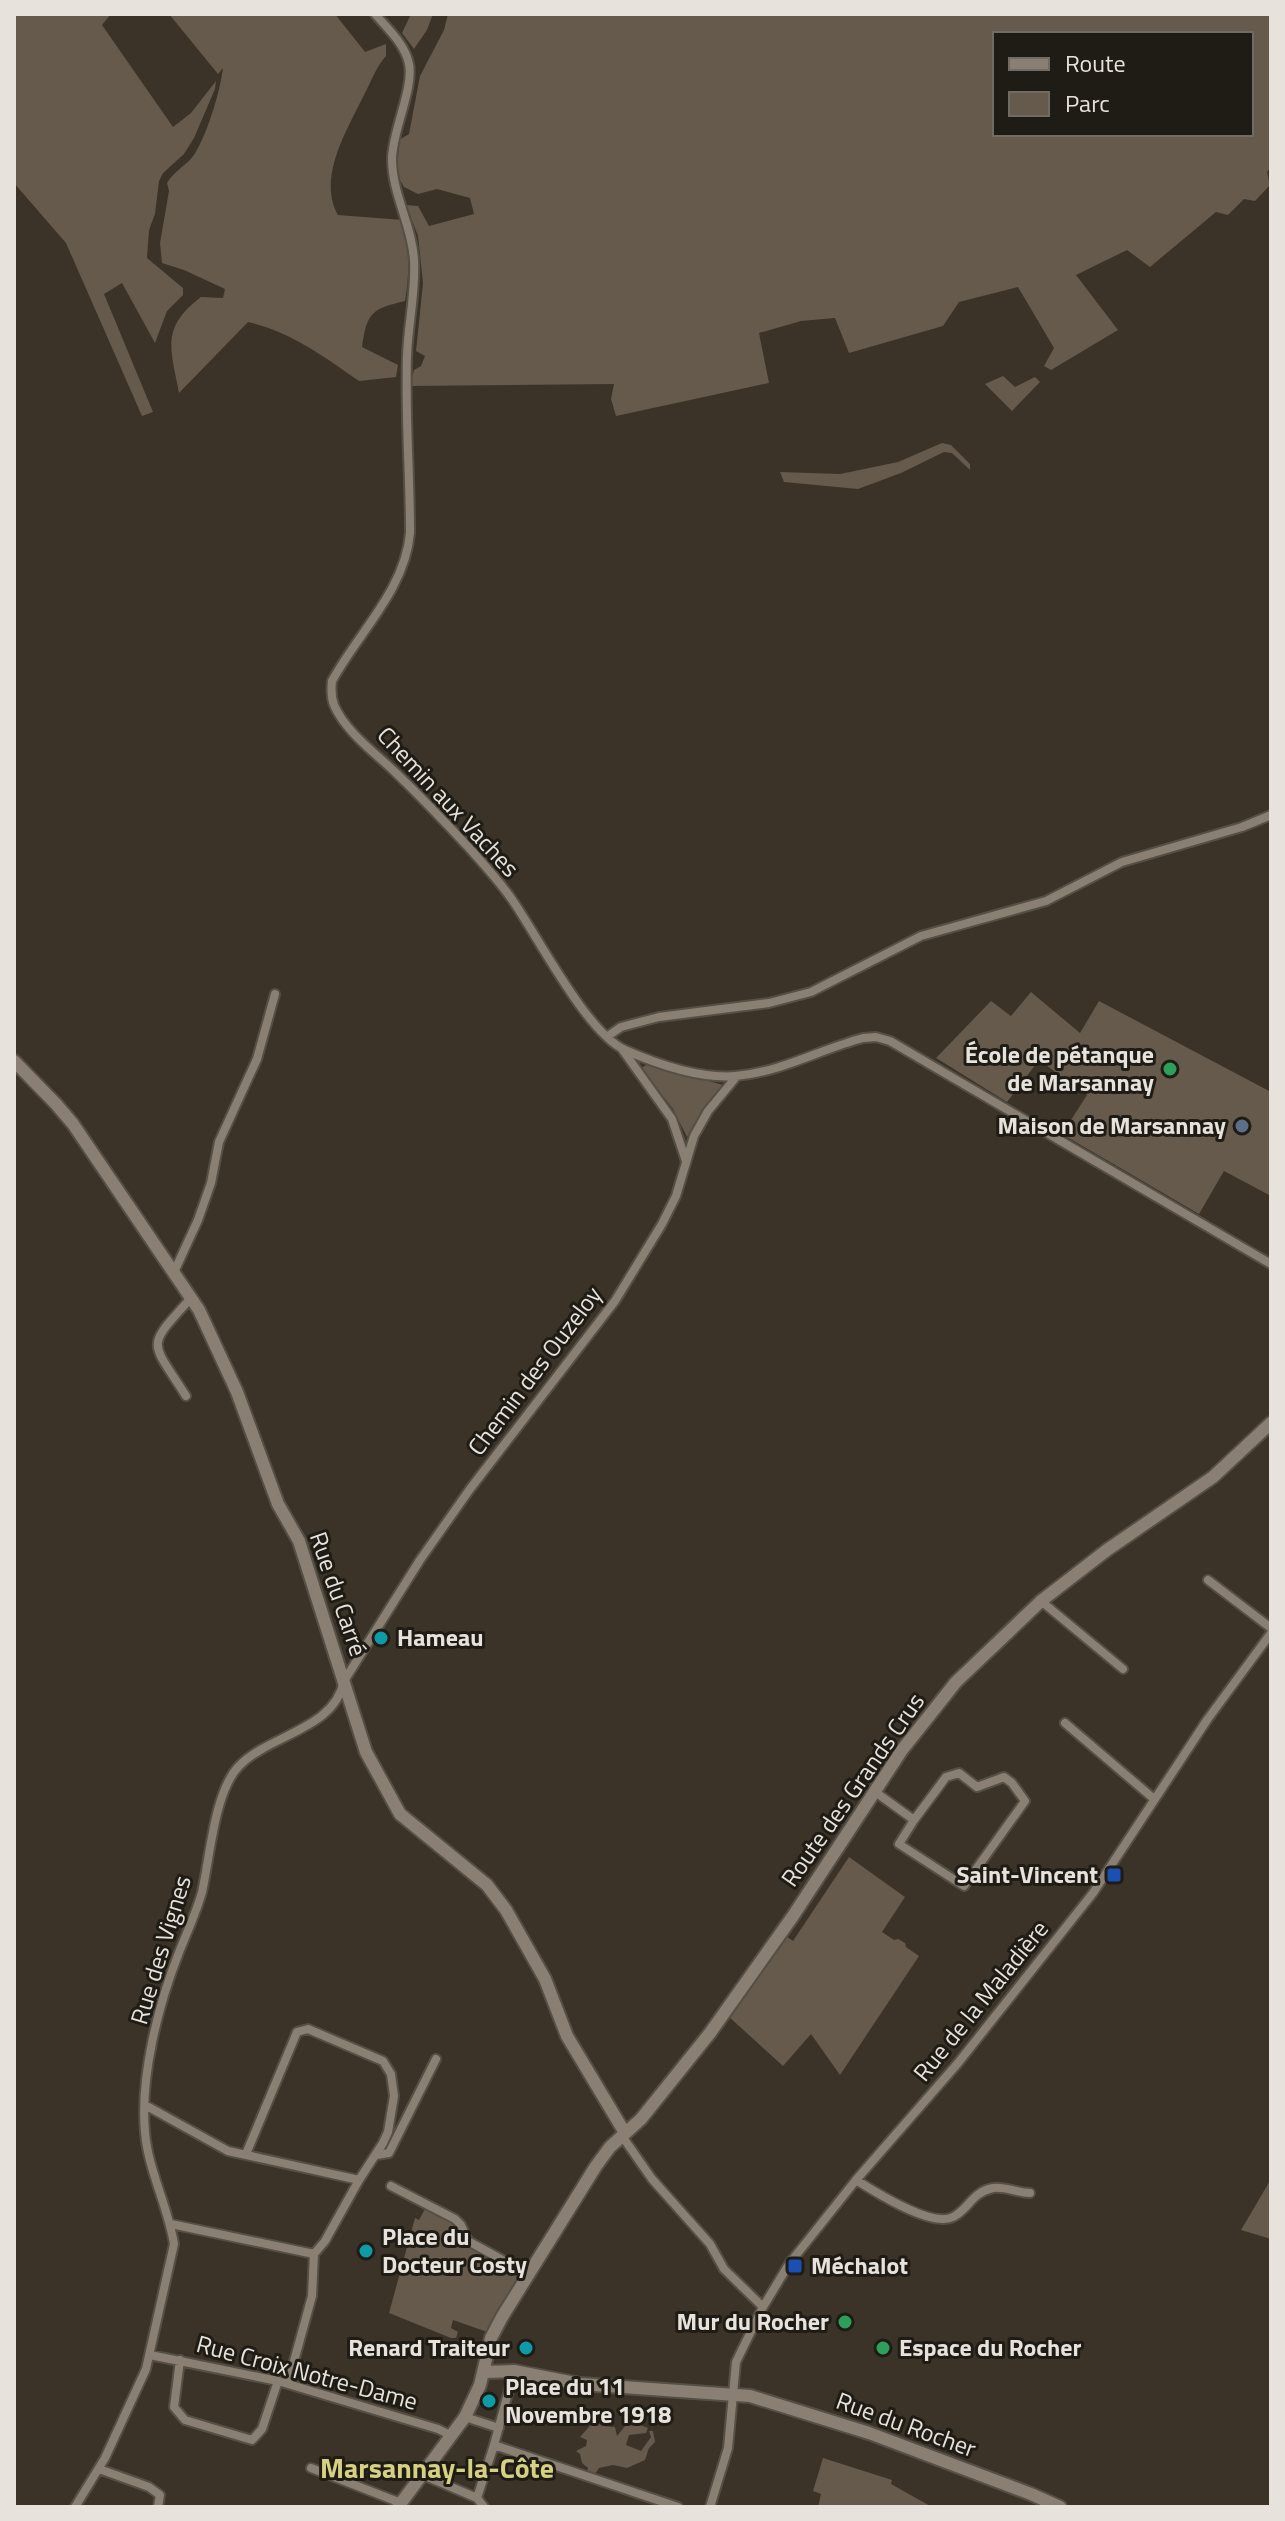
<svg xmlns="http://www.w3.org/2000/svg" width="1285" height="2521" font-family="'Titillium Web',sans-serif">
<rect width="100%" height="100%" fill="#3b3328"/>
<!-- green -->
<path fill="#655a4b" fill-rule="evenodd" d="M14,14H111L102,25L173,127L191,113L216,81L215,89L194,138L184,154L163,173L159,181L155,214L149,230L147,258L183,288V295L167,311L155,343L122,283L104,294L153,412L142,416L66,243L14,183Z
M169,14H335L365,52L386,44V56C376,67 371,82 364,95C347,130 317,178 338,215L403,220C409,247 410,273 405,301C371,309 367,313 362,347L398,365L396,377L359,381C323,356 291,332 248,322L179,393C171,349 160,328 201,297L223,298L225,289L184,270L162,263L160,243L169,191L167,183C174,171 187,165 194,155C207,135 220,92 223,68L218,74Z
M411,14H433L427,30L414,49L402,33Z
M448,14H1271V167L1267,172L1270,185L1255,201L1244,199L1228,215L1216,212L1150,267L1127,250L1076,275L1118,330L1051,370L1044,366L1054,348L1018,287L959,302L943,326L849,353L835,318L801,321L759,333L769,383L616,416L611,399L614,384L410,386L414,370L421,366L425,356L416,351L423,283L418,236L406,205L418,206L429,226L474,214L470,198L437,189L418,194L404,187L397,175L399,140L409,134L420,76L444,30ZM995,34H1251V134H995Z
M1003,376L1015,387L1035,377L1040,382L1012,411L985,384Z
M942,443L951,445L970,464V470L952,453L944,452L901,473L858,489L784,482L780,472L840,474L898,462Z
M1031,992L1080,1033L1099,1001L1271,1092V1196L1224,1171L1199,1214L1062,1134L1087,1095L1039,1060L1007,1102L936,1058L991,1001L1011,1016Z
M648,1064L723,1085L687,1137L673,1109L641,1068Z
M849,1857L905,1897L882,1932L894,1940L898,1939L905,1943L906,1947L919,1956L840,2075L811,2034L783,2066L728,2016L786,1936L793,1941Z
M1271,2179V2239L1241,2230Z
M426,2207L458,2225L466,2242L522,2272L490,2333L453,2320L451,2328L458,2332L456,2338H451L389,2313L415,2218L419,2220Z
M595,2420L602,2426L615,2427L617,2436L625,2426L638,2424L648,2428L646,2433L629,2435L626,2445L641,2451L651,2437L649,2431H653L655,2442L649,2448L645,2460L627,2468L613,2465L599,2468L595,2474L587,2472L588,2468L582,2463L580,2454L576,2451L586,2446L587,2440L580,2437Z
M823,2458L892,2480L891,2484L932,2507H818L821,2494L813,2491Z"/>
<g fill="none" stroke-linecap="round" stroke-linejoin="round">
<!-- street casing -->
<g stroke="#554f45" stroke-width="12">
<path id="street" d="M375,14C388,29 405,44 409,64C414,88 392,132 392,159C392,194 412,225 414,260C416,292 408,324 407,356C405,415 410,474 410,533C405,590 358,633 332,681C331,690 331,697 334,705C345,731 375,753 395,772C421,797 446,823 471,850C485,866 501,883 513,901C538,937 587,1033 625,1050C657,1064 701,1079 736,1076C781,1072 821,1049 863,1038L876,1037L890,1041L1271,1264
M608,1036L621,1027L659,1017L769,1003L811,992L921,936L1046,901L1122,862L1242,827L1271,815
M622,1049L672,1119L686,1161
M175,1270L198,1220L211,1183L219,1142L257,1059L275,994
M186,1396C150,1339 145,1349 191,1298
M1208,1580L1271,1628
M1041,1601L1123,1669
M1065,1723L1154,1799
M874,1791L914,1820L899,1844L964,1886L1025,1801L1012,1783L1004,1777L977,1787L959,1773L946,1777L914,1820
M145,2105L228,2151L359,2180
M622,2136L652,2179L710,2244L724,2269L763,2307
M376,2155L389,2153L436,2059
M856,2180C875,2192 932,2228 953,2217C969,2209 972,2192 993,2188C1005,2186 1017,2193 1030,2193
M391,2186L455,2219L461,2225L468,2241L528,2274
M171,2224L314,2254L325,2241L359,2180L383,2143L388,2132L394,2096L391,2074L383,2061L308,2029L297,2032L246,2154
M150,2355L278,2381L438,2429L452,2436
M180,2360L174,2407L185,2420L252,2440L262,2429L278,2381
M514,2371L494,2445L678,2507
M288,2383L312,2296L314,2254
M465,2417L499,2428
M311,2468L401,2503
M99,2469L149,2487L160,2495L158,2507
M423,2475L477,2498L484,2507
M477,2498L494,2445
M75,2507L105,2458L146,2369L174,2244C168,2206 148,2170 145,2132C140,2077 158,2006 178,1955C186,1934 196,1914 202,1892C210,1858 214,1792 239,1766C270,1734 334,1730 344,1681L420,1560L470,1489L615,1301L662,1224L676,1196L694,1136L708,1111L737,1076
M710,2507L728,2448L736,2362L763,2307L789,2264L856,2180L958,2063L1093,1893L1207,1720L1271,1633"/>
</g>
<!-- secondary casing -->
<g stroke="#554f45" stroke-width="16">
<path id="secondary" d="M14,1061L56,1104L73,1124L199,1310L237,1392L278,1504L299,1541L366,1752L400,1814L487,1885L506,1910L545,1979L567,2036L625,2133
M485,2372L514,2371L580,2384L750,2396L869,2433L1031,2494L1060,2507
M398,2507L465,2417L480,2385L491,2338L502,2317L596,2166L610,2147L641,2119L710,2033L793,1916L902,1750L956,1682L1041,1601L1107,1550L1213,1477L1271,1423"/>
</g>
<!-- street -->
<use href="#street" stroke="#898073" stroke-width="8"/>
<!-- secondary -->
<use href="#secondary" stroke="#898073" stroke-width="12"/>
</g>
<!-- markers -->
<g fill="#2e9e5b" stroke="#1f1c16" stroke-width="3">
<circle cx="1170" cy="1069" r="8"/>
<circle cx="845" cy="2322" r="8"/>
<circle cx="883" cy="2348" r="8"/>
</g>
<circle fill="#5c6f8a" stroke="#1f1c16" stroke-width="3" cx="1242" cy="1126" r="8"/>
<g fill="#0f9aa8" stroke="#1f1c16" stroke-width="3">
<circle cx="381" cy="1638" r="8"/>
<circle cx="366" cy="2251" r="8"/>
<circle cx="526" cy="2348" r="8"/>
<circle cx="489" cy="2401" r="8"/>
</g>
<g fill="#1a4fb4" stroke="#1f1c16" stroke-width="3">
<rect x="1106" y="1867" width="16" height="16" rx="4"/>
<rect x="787" y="2258" width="16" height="16" rx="4"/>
</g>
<g text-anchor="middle" stroke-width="6" stroke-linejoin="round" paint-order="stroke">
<!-- street labels -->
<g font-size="24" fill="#e7e2db" stroke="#1f1c16">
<text transform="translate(448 802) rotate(47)" y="8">Chemin aux Vaches</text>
<text transform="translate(535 1371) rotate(-53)" y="8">Chemin des Ouzeloy</text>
<text transform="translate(338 1594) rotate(71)" y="8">Rue du Carré</text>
<text transform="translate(853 1790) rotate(-55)" y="8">Route des Grands Crus</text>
<text transform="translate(161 1950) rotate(-73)" y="8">Rue des Vignes</text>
<text transform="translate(981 2001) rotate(-51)" y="8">Rue de la Maladière</text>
<text transform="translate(307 2373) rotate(15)" y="8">Rue Croix Notre-Dame</text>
<text transform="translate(906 2425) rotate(20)" y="8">Rue du Rocher</text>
</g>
<!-- poi labels -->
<g font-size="24" font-weight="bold" fill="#e7e2db" stroke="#1f1c16" text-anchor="end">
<text x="1154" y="1063">École de pétanque<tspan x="1154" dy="28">de Marsannay</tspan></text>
<text x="1226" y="1134">Maison de Marsannay</text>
<text x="397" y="1646" text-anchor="start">Hameau</text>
<text x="1098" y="1883">Saint-Vincent</text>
<text x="382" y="2245" text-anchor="start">Place du<tspan x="382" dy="28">Docteur Costy</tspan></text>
<text x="811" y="2274" text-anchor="start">Méchalot</text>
<text x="829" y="2330">Mur du Rocher</text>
<text x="510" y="2356">Renard Traiteur</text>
<text x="899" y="2356" text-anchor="start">Espace du Rocher</text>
<text x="505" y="2395" text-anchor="start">Place du 11<tspan x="505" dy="28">Novembre 1918</tspan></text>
</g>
<!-- quarter labels -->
<g font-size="28" font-weight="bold" fill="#d5d082" stroke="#1f1c16">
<text x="437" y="2478">Marsannay-la-Côte</text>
</g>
</g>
<!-- border -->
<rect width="1285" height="2521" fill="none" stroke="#e7e2db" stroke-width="32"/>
<!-- legend -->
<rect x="993" y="32" width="260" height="104" fill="#1f1c16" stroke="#6f6b65" stroke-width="2"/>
<rect x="1009" y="58" width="40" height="12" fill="#898073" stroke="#6f6b65" stroke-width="2"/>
<text x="1065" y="72" font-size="24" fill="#e7e2db">Route</text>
<rect x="1009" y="92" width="40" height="24" fill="#655a4b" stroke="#6f6b65" stroke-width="2"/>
<text x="1065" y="112" font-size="24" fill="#e7e2db">Parc</text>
</svg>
